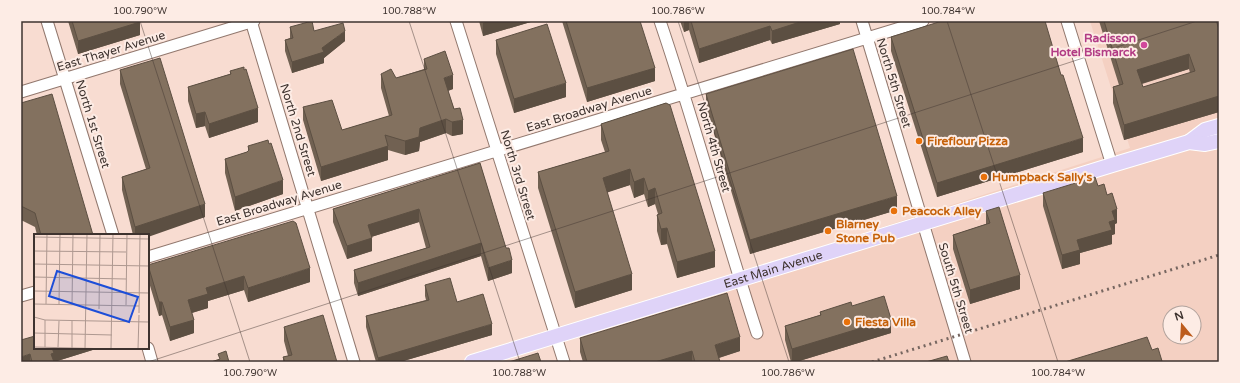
<svg xmlns="http://www.w3.org/2000/svg" width="1240" height="383" font-family="'Varela Round',sans-serif">
<rect width="100%" height="100%" fill="#f8dcd1"/>
<!-- built -->
<path fill="#f4d0c2" fill-rule="evenodd" d="M1090,21H1219V362H587L582,323L1130,148ZM1170,313H1194V337H1170Z"/>
<g fill="none" stroke-linecap="round" stroke-linejoin="round">
<!-- minor casing -->
<g stroke="#92786e" stroke-width="13">
<path id="minor" d="M47,21L113,235
M251,21L354,362
M456,21L564,362
M660,21C695,124 723,229 757,333
M862,21L965,362
M1067,21L1112,165
M21,92L254,21
M148,257L923,21
M21,296L35,292
M148,348L152,362"/>
</g>
<!-- major casing -->
<g stroke="#fff" stroke-width="16">
<g id="major">
<path d="M1189,142L1205,130L1219,126"/>
<path id="s1" d="M472,362L1112,165L1189,142L1205,144L1219,141"/>
</g>
</g>
<!-- minor -->
<use href="#minor" stroke="#fff" stroke-width="11"/>
<!-- major -->
<use href="#major" stroke="#dfd3f8" stroke-width="14"/>
<!-- rail -->
<path stroke="#766660" stroke-width="3" stroke-dasharray="2 4" stroke-linecap="butt" d="M872,362L1219,255"/>
</g>
<!-- wall -->
<path fill="#716152" fill-rule="evenodd" d="M68,21H140V35L78,54Z
M479,21H534L483,36Z
M562,21H640L655,81L587,102Z
M680,21H840V24L772,44L770,40L699,63L689,30L684,32Z
M1099,21H1219V112L1124,140L1113,103V87L1119,85ZM1189,69L1190,73L1143,87L1142,84Z
M290,27L314,31L345,41L324,58V63L292,73L285,51V40L290,38Z
M891,37L1083,152L937,197L891,51Z
M496,40L566,97L514,113L496,54Z
M424,59L453,89L448,91L454,109L463,134L452,136L446,133L420,142L419,151L405,155L388,150V160L321,181L303,120V107L342,130L389,116L381,88V74L396,78L424,69Z
M120,70L205,217L148,235H133L122,190V177L146,169L120,84Z
M230,71L258,122L209,138L205,126L196,128L188,101V87L230,74Z
M706,94L897,210L750,254L706,107Z
M21,103L93,235H37L35,227L21,220Z
M666,103L715,267L677,278L667,244L661,245L657,231V215L658,214L655,204L648,207L644,194L634,198L630,185L607,192L632,290L575,308L538,188V172L605,152L601,140V124Z
M248,146L283,194L235,211L225,173V159L247,152L248,151Z
M480,163L512,273L488,281L481,256L358,296L354,283V270L426,248L419,222L371,237L372,251L347,259L333,222V209Z
M1098,186L1117,223L1115,224V234L1112,235V244L1080,253V264L1062,269L1043,206V193Z
M986,211L1020,289L970,304L953,249V235L986,224Z
M148,265L310,282L248,302L244,290L208,301V308L192,313L194,333L170,341L162,315L159,316L148,279Z
M425,285L457,302L492,335L400,362H376L366,327V316L426,300L425,296Z
M852,306L891,333L796,362H791L785,340V326L820,315V312Z
M284,327L337,362H283V357L288,356L284,341Z
M580,338L740,351L719,358L720,362H583L580,352Z
M35,348H99L54,362H21Z"/>
<!-- shaded-wall -->
<path fill="#5c4f42" d="M488,21H534L483,36V23Z
M684,21H689V30L684,32Z
M803,21H840V24L772,44V31Z
M140,22V35L78,54V41Z
M770,26V40L699,63V49Z
M345,31V41L324,58V63L292,73V62L322,48Z
M1189,54V69L1137,85V70Z
M655,68V81L587,102V88Z
M453,75V89L444,92V78Z
M566,83V97L514,113V99Z
M1219,96V112L1124,140V125Z
M258,108V122L209,138V124Z
M205,112V126L196,128V114Z
M446,119V133L420,142L419,151L405,155V141L420,128Z
M463,120V134L452,136V122Z
M1083,138V152L937,197V183Z
M388,146V160L321,181V167Z
M630,169V185L603,194V178Z
M644,178V194L634,198V182Z
M283,180V194L235,211V197Z
M655,188V204L648,207V191Z
M897,196V210L750,254V240Z
M205,204V217L148,237V235H135V227Z
M419,209V222L368,238V225Z
M1117,209V223L1115,224V234L1112,235V244L1080,253V264L1062,269V255L1077,240L1109,222L1112,211Z
M667,228V244L661,245V229Z
M372,238V251L347,259V246Z
M481,243V256L358,296V283Z
M715,251V267L677,278V262Z
M512,260V273L488,281V268Z
M310,268V282L248,302V288Z
M632,274V290L575,308V292Z
M1020,275V289L970,304V290Z
M244,276V290L208,301V308L188,314V300L206,288Z
M159,302H162V315L159,316Z
M891,319V333L796,362H792V349Z
M194,320V333L170,341V327Z
M492,324V335L400,362H378V358Z
M740,337V351L715,359V345Z
M52,348H99L54,362H51Z
M692,351V362H655Z
M30,354V362H21V357Z"/>
<!-- building -->
<path fill="#83715f" stroke="#5c4f42" fill-rule="evenodd" d="M72,21H140V22L78,41Z
M312,21L314,31L343,23L345,31L322,48L324,52L292,62L285,40L293,38L290,27Z
M566,21H640L655,68L587,88Z
M691,21H803L772,31L770,26L699,49Z
M942,21H1045L1061,75H1063L1083,138L937,183L891,37Z
M1104,21H1219V96L1124,125L1113,87L1123,84ZM1189,54L1195,71L1143,87L1137,70Z
M547,24L566,83L514,99L496,40Z
M853,49L897,196L750,240L706,94Z
M445,51L453,75L444,78L454,109L460,108L463,120L452,122L446,119L420,128L419,137L405,141L385,135L388,146L321,167L303,107L332,100L342,130L392,115L381,74L391,69L396,78L427,69L424,59Z
M160,58L205,204L135,227L122,177L150,168L120,70Z
M244,67V70L246,69L258,108L209,124L205,112L196,114L188,87L231,74L230,71Z
M52,94L93,235H41L35,213L21,206V103Z
M666,103L670,105L715,251L677,262L667,228L661,229L657,215L662,213L655,188L648,191L644,178L634,182L630,169L603,178L632,274L575,292L538,172L609,151L601,124Z
M268,140L269,144L271,143L283,180L235,197L225,159L247,152L249,150L248,146Z
M480,163L506,248H509L512,260L488,268L481,243L358,283L354,270L430,247L419,209L368,225L372,238L347,246L333,209Z
M1095,177L1098,186L1104,184L1107,195L1112,193L1117,209L1112,211L1115,220L1109,222L1112,230L1077,240L1080,250L1062,255L1043,193Z
M999,207L1020,275L970,290L953,235L990,223L986,211Z
M293,221L296,223L310,268L248,288L244,276L206,288L208,294L188,300L194,320L170,327L162,302H159L148,265Z
M450,278L457,302L483,294L492,324L378,358L366,316L429,300L425,285Z
M727,293L740,337L715,345L720,362H695L692,351L655,362H587L580,338Z
M884,296L891,319L792,349L785,326L821,315L820,312L851,302L852,306Z
M323,315L337,362H285L283,357L292,355L284,327Z
M35,336V348H53H52L54,353L51,354L54,362H32L30,354L21,357V340Z
M1147,337L1152,350L1158,348L1162,361L1159,362H1065Z
M226,351L229,362H211L220,359L218,354Z
M538,353L541,362H509Z
M947,356L949,362H926Z"/>
<!-- ticks -->
<path fill="none" stroke="#3e332f" stroke-width="1" stroke-opacity="0.45" d="M140,21L250,362M409,21L520,362M678,21L789,362M947,21L1058,362M1216,21L1219,29M148,362L1197,21"/>
<!-- markers -->
<circle fill="#d1479c" stroke="#fdece5" stroke-width="1.5" cx="1144" cy="45" r="4"/>
<g fill="#e8710a" stroke="#fdece5" stroke-width="1.5">
<circle cx="919" cy="141" r="4"/>
<circle cx="984" cy="177" r="4"/>
<circle cx="894" cy="211" r="4"/>
<circle cx="828" cy="231" r="4"/>
<circle cx="847" cy="322" r="4"/>
</g>
<g text-anchor="middle" stroke-width="4" stroke-linejoin="round" paint-order="stroke">
<!-- hotel labels -->
<g font-size="12" font-weight="bold" fill="#b23c85" stroke="#fdece5" text-anchor="end">
<text x="1136" y="42">Radisson<tspan x="1136" dy="14">Hotel Bismarck</tspan></text>
</g>
<!-- street labels -->
<g font-size="12" fill="#3e332f" stroke="#fdece5">
<text transform="translate(111 51) rotate(-17)" y="4">East Thayer Avenue</text>
<text transform="translate(894 83) rotate(73)" y="4">North 5th Street</text>
<text transform="translate(589 109) rotate(-17)" y="4">East Broadway Avenue</text>
<text transform="translate(93 124) rotate(73)" y="4">North 1st Street</text>
<text transform="translate(298 130) rotate(73)" y="4">North 2nd Street</text>
<text transform="translate(714 147) rotate(74)" y="4">North 4th Street</text>
<text transform="translate(518 175) rotate(73)" y="4">North 3rd Street</text>
<text transform="translate(279 203) rotate(-17)" y="4">East Broadway Avenue</text>
<text dy="4" stroke="none"><textPath href="#s1" startOffset="315">East Main Avenue</textPath></text>
<text transform="translate(956 288) rotate(73)" y="4">South 5th Street</text>
</g>
<!-- food labels -->
<g font-size="12" font-weight="bold" fill="#c56008" stroke="#fdece5" text-anchor="start">
<text x="927" y="145">Fireflour Pizza</text>
<text x="992" y="181">Humpback Sally's</text>
<text x="902" y="215">Peacock Alley</text>
<text x="836" y="228">Blarney<tspan x="836" dy="14">Stone Pub</tspan></text>
<text x="855" y="326">Fiesta Villa</text>
</g>
</g>
<!-- overview -->
<g transform="translate(34 234)">
<rect width="115" height="115" fill="#f8dcd1"/>
<path fill="none" stroke="#ae9890" stroke-width="1" d="M0,3L115,5M0,17L92,18M0,30L115,32M0,43L92,45M0,57L115,59M0,70L105,72M12,70L13,0M25,70L26,0M38,71L39,0M92,71L93,0M65,75L66,0M105,79L106,0M0,83L11,86L115,88M0,99L78,101M0,113L80,115M11,113V86M24,113L25,87M77,114L79,0M38,115V87M51,115L53,0M102,115H115M104,115L105,81"/>
<path fill="#1d4ed8" fill-opacity="0.15" stroke="#1d4ed8" stroke-width="2" d="M23,37L104,63L95,88L15,62Z"/>
<rect width="115" height="115" fill="none" stroke="#3e332f" stroke-width="2"/>
</g>
<!-- border -->
<rect width="1240" height="383" fill="none" stroke="#fdece5" stroke-width="44"/>
<!-- north arrow -->
<g transform="translate(1182 325) rotate(342)"><circle r="19" fill="#fdece5" stroke="#b1a29c"/>
<path d="M0-3L7 15L0 10L-7 15Z" fill="#bd5c1d"/>
<text y="-6" font-size="11" font-weight="bold" text-anchor="middle" fill="#3e332f">N</text>
</g>
<rect x="22" y="22" width="1196" height="339" fill="none" stroke="#3e332f" stroke-width="1.5"/>
<g font-size="10" text-anchor="middle" fill="#3e332f">
<text x="140" y="14">100.790°W</text>
<text x="409" y="14">100.788°W</text>
<text x="678" y="14">100.786°W</text>
<text x="948" y="14">100.784°W</text>
<text x="250" y="376">100.790°W</text>
<text x="519" y="376">100.788°W</text>
<text x="788" y="376">100.786°W</text>
<text x="1058" y="376">100.784°W</text>
</g>
</svg>
